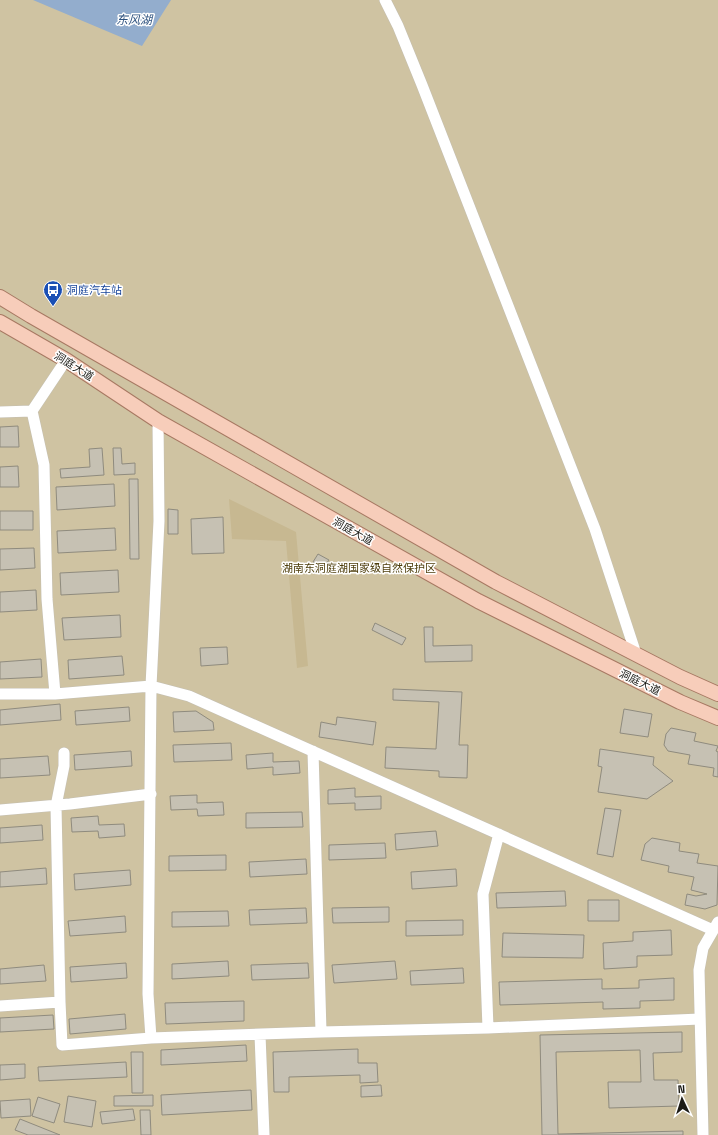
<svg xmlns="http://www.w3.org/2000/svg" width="718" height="1135" font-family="'Space Grotesk','Noto Sans SC',sans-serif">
<rect width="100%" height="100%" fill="#efeadc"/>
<!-- green -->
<path fill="#cfc3a2" d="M0,0H718V1135H0Z"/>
<!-- forest -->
<path fill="#c7b891" d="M229,499L296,532L308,666L297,668L286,541L232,539Z"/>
<!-- water -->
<path fill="#93adcd" d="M33,0H171L142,46Z"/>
<!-- building -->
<path fill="#c6c1b3" stroke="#8f8b7e" d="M18,426L19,447H0V427Z
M102,448L104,475L61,478L60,469L90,467L89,449Z
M113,448H121L122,464L135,463V474L114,475Z
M18,466L19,487H0V467Z
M129,479H138L139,559H130Z
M114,484L115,506L57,510L56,487Z
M168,509L178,510V534H168Z
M0,511H33V530H0Z
M223,517L224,553L192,554L191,519Z
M115,528L116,550L58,553L57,531Z
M34,548L35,568L0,570V549Z
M318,554L329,560L323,568L313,562Z
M118,570L119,592L61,595L60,573Z
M36,590L37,610L0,612V592Z
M120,615L121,637L64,640L62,618Z
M375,623L406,638L402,645L372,630Z
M424,627H433V646L472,645V661L425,662Z
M227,647L228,664L201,666L200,648Z
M122,656L124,675L69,679L68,660Z
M41,659L42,677L0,679V662Z
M393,689L462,692L459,745H468L467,778L439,777V771L385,768L386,747L436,749L439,702L393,700Z
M60,704L61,720L0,725V710Z
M129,707L130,721L76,725L75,711Z
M624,709L652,714L648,737L620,733Z
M196,711L213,722L214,730L174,732L173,712Z
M337,717L376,722L373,745L319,737L321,722L336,725Z
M671,728L696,733L694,741L718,746L716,751L718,752V777L713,776L714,768L688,764L690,755L668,751L664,745L666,734Z
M231,743L232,760L174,762L173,745Z
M600,749L654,757L653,765L673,781L647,799L598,792L602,767L598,766Z
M131,751L132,766L75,770L74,755Z
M273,753V762L299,761L300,773L273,775V767L247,769L246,755Z
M48,756L50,775L0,778V759Z
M355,788V797L381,796V809L355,810V803L328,804V790Z
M197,795V803L223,802L224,815L198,816L197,809L171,810L170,796Z
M605,808L621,810L613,857L597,854Z
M302,812L303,827L246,828V813Z
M98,816L99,825L124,824L125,836L99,838L98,831L72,832L71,818Z
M42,825L43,840L0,843V828Z
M436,831L438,846L396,850L395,834Z
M652,838L680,843L679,851L699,854L697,863L718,866L717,905L705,909L685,905L687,894L696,896L707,894L691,890L694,877L668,872L669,866L641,860L645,844Z
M385,843L386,858L329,860V845Z
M226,855V870L169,871V856Z
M306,859L307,874L250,877L249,862Z
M46,868L47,884L0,887V872Z
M456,869L457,886L412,889L411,872Z
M130,870L131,885L75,890L74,874Z
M565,891L566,906L497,908L496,893Z
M588,900H619V921H588Z
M389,907V922L333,923L332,908Z
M306,908L307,923L250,925L249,910Z
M228,911L229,926L172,927V912Z
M125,916L126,932L70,936L68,921Z
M463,920V935L406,936V921Z
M671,930L672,955L637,956V967L604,969L603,943L633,941V932Z
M503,933L584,935L583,958L502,957Z
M228,961L229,976L172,979V964Z
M395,961L397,979L334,983L332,965Z
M126,963L127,978L71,982L70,967Z
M308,963L309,978L252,980L251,965Z
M44,965L46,981L0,984V969Z
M463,968L464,983L411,985L410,971Z
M674,978V1000L640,1001V1008L603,1009V1002L500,1005L499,982L602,979V989L639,988V980Z
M244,1001V1021L166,1024L165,1003Z
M125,1014L126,1029L70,1034L69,1019Z
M53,1015L54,1029L0,1032V1018Z
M682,1032V1052L653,1053L654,1080H678L679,1106L609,1108L608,1082H641L640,1050L556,1052L558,1134L683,1131V1135H542L540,1035Z
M246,1045L247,1061L161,1065V1050Z
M358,1049V1063H377L378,1082L360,1083V1075L289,1077V1092H274L273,1052Z
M131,1052H143V1093H132Z
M126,1062L127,1077L39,1081L38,1067Z
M25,1064V1078L0,1080V1065Z
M381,1085L382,1096L361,1097V1086Z
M251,1090L252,1110L162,1115L161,1095Z
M153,1095V1106H114V1096Z
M68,1096L96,1101L92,1127L64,1122Z
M38,1097L60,1104L54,1123L32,1116Z
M30,1099L31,1116L1,1118L0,1101Z
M133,1109L135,1120L102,1124L100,1112Z
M140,1110H150L151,1135H141Z
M20,1119L60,1135H28L15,1130Z"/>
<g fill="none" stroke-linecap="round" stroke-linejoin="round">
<!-- minor casing -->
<g stroke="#c4bfb2" stroke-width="12">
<path id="minor" d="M385,0L398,26L422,85L595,529L636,654
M32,411L44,465L47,599L55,694
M0,412L32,411L66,360
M158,421L159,521L151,686L189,696L713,930
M0,694H55L151,686L148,994L151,1038
M0,810L70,804L151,794
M499,834L483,894L488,1028L700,1019
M60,1002L56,806L64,766V753
M0,1006L60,1002L62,1045L151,1038L321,1032L313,751
M321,1032L488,1028
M260,1035L264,1135
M703,1135L699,970L703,948L718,922"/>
</g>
<!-- major casing -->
<g stroke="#a77963" stroke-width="16">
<path id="major" d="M0,297L31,316L496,582L680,677L718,694
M0,322L66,360L158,421L478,601L680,702L718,718"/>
</g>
<!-- minor -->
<use href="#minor" stroke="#fff" stroke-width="11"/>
<!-- major -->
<use href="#major" stroke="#f7cdba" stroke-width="14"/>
</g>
<!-- icons -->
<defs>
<g id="bus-pin" transform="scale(1)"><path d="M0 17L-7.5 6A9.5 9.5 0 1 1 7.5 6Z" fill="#1a4fb4" stroke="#fff"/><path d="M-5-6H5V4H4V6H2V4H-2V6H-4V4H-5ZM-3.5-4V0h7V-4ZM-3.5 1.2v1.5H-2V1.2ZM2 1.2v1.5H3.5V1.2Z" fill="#fff"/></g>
</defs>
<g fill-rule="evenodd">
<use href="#bus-pin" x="53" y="290"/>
</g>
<g text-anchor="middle" stroke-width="3" stroke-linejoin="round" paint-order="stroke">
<!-- transit labels -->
<g font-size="11" fill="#164399" stroke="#fff" text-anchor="start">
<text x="67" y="294">洞庭汽车站</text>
</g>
<!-- street labels -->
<g font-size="11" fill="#1c1b16" stroke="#fff">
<text transform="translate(74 366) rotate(32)" y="4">洞庭大道</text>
<text transform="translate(353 531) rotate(29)" y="4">洞庭大道</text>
<text transform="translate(640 682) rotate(26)" y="4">洞庭大道</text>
</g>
<!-- park labels -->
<g font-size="11" fill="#4d3d0b" stroke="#fff">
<text x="359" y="572">湖南东洞庭湖国家级自然保护区</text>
</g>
<!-- water labels -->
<g font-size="12" font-style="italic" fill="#2e527f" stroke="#fff">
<text x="134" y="24">东风湖</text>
</g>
</g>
<!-- north arrow -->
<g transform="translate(682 1099) rotate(356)" stroke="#ffffff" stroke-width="3" paint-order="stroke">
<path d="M0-3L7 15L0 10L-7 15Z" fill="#1c1b16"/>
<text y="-6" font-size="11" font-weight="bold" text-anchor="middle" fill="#1c1b16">N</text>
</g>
</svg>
